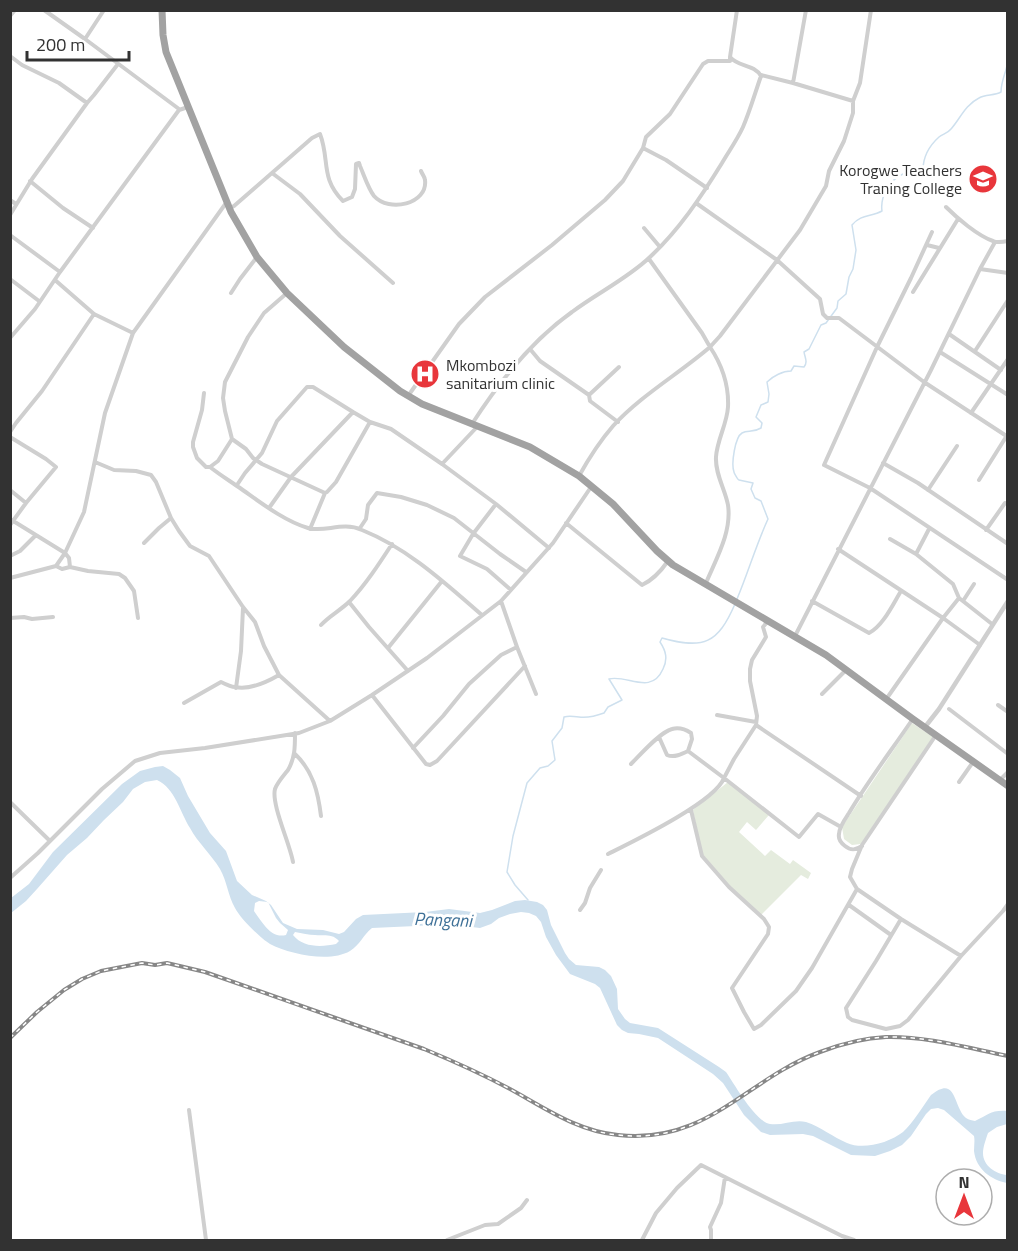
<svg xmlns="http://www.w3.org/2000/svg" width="1018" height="1251" font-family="'Titillium Web',sans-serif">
<rect width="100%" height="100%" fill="#fff"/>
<!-- green -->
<path fill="#e5ecde" d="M912,723L933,737L861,844L852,845L844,839L842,827Z
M728,782L769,815L756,830L747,822L739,832L765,856L771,850L790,864L793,860L811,873L808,879L801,875L761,915L730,886L703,855L700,845L693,810Z"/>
<!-- water -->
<path fill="#cee0ee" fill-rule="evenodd" d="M163,766L170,770L180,778L188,796L210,833L226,851L237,881L252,895L266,901L271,905L283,923L297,929L323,930L339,934L344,932L356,919L363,915L425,912L449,909L480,913L492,910L515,901L525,900L537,902L543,905L547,910L551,925L565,953L569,959L576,965L599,967L605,970L611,976L617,989L618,1009L625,1019L630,1023L658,1028L719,1067L726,1072C735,1085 755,1121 770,1124C782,1126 794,1119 806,1122C821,1127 833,1137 847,1143C863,1150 889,1143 903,1132C913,1123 923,1106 931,1095C957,1074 953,1107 966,1118C969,1120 972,1120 975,1121C989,1115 990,1110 1007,1111V1124L997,1127L988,1133C986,1139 983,1147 983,1153C983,1166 996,1174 1007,1175V1183C991,1180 976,1169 974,1151C974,1146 975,1141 974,1136L944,1110L938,1108L931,1109L926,1114L911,1136L902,1145L890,1151L875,1156L851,1155L813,1136L803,1134L770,1135L761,1132L744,1115L723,1083L713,1074L658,1038L639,1034L628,1033L622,1030L617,1025L600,988L595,984L570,974L556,955L546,937L541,922L536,916L529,913L521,912L510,914L499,918L491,924L480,928L447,924L416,926L372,928C363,935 360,945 350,951C330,963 289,954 270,944C260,938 240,918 235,908C228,896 227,881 220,869C211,854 198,843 190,828C180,812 175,788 157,780L145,782L133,789L123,802L104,820L87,838L67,855L37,889L26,901L11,913V898L29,884L53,852L122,784L140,771L155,767ZM259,901L268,902L276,918L280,923L288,930L286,935C271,939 262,922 254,911L255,903ZM295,932C302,933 309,935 315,935C324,936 332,933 339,941L336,944C322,947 303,948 293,935Z"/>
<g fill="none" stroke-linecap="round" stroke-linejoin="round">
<!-- stream -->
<path stroke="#cee0ee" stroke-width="1.5" d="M737,599C748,573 756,545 768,519L761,501L755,498L751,489L753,483L739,480C738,480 734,473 734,472C731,464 735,437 742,433C748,430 753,433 761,428L762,423L756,417L761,405L768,402L769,394L767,382C773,376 783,371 791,371L794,366L804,367C808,362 805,358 804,352L809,349L821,325L826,323L837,308L838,301L846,294L849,277L853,269L856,250L852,225C861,214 871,217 882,211C880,197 889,180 903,174C910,172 917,172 923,170C923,156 929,146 939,137C943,134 948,133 951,129C960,119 965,105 979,98C986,94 994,96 1001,92C1001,80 1007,71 1008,60
M528,900L515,885L507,872L513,836L527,783L540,768L548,766L555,760L552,741L562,728L564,717C571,715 573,717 579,717C588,718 596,716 604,713L608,707L622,700L609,679C627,674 651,696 663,669C668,659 666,651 660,642L662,638C704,650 718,643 735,604"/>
<!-- minor -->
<path stroke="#cfcfcf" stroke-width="4" d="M44,10L85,39L179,109
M10,16L15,10
M85,39L104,10
M10,56L22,65L59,83L87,103
M761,75L793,83L853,101
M793,83L806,10
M643,148L666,160L707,188
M272,173L300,194L340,236L393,283
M30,181L63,208L93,228
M10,200L16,204
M696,203L777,260L820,299L823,314L827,318H839L924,382L1008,437
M946,207C957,218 978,236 993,241C997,243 1003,242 1008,241
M230,208L234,206L312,138L320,134C330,160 320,178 343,201L352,197L355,189L356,164L359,163L360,166C364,175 368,188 374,196C389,213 428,204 425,180C425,177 422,174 421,171
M10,215L32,179L87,103L94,95L118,64
M644,228L660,247
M932,232L911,278L877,347L824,465L870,488L1008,580
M10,235L60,272
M927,245L939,248
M649,259L702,333L710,347L720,336L800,230L826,186L829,171L844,141L853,113V101L860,83L871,10
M980,269L1008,273
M10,279L39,301
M55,280L94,314L133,333
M913,292L958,219
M231,293L240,279L257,257
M287,293L264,313L248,337L225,382L223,398L225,411L232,439L246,449L253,458L262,464L325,493L327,492L336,482L370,422
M949,334L1001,370
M10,338L35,309L60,272L179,110L188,107
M530,349L540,361L589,395L590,401L618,422
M975,351L1008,300
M940,352L1008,395
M204,393L202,410L193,442V447L197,458L206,467H210C220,475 230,481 240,488C260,502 284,521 308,528C325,533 342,521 362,530C409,549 445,583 482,615
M589,395L619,367
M408,396L459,324L485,297L552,245L605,200L623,181L643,148L646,137L670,114L703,64L708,61H730V58
M971,413L1008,359
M472,424C499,382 531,341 572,312C597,293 627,279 650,257C679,230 701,197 722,163C729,151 737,140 743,127C750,111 755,93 761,76C754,64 738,67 730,57L737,10
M10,432L16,423L42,391L94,314
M10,437L46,459L56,467L26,503L10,525
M95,462L114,470L136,471L151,475L156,482L171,518L179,531L190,546L209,556L243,607L255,622L264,646L279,675L330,721
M883,463L918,483L1008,544
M442,464L477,427
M210,467L218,461L232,439
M579,476C589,458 600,441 613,426C640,396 680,373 710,347C722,365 729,385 728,407C727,424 717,440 716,457C715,474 725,489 728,505C732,532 716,559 706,583
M979,480L1006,437
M237,485L245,473L262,453L277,421L307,387H313L353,412L370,422L391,429L442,464L496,504L549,548
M10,490L26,503
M928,490L957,446
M496,504L473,534L460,556L487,569L511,590
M269,508L291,477L353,412
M10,519L65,553L69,558L70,567
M566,523L642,585C653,580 661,571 668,561
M360,528L366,519L368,505L377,493L401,497L427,505L454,518L500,554L526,572
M310,529L325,493
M929,529L916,554L953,584L959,598L992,624
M986,530L1005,503
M890,539L916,554
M144,543L159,528L171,518
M838,549L943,618L887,698
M10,556L20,551L36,535
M56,566L65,553L84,512L105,413L133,333L226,203
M10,578L56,566L62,569L70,567L88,571L119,574L125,578L134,591L138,618
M959,598L943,618L980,645
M501,601L517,647L536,694
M812,601L869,633C883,626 893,604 901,591
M963,601L974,584
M349,602L369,627L408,671
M10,618L24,617L32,619L53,617
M768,621L763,627L766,637L752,660L750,669V681L757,716L756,725L734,759L724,778L799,837L818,814L841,827
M321,625C329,616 341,610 350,601C366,584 379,564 392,544
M795,636L931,370L980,269L995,242
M388,648L442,581
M236,688L241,651L243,608
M822,694L846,670
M372,695L426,764L430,765L437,761L525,666
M184,703L221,682C225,684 231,687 235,687C249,690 267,682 279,675
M998,705L1008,712
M949,709L1008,754
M717,715L756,722
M756,725L861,796
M936,735L862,845L852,869L850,877L857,889L901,919L961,956
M413,748L443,716L469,684L501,655L517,647
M295,754C313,771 318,792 321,816
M631,764C640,755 660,732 672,729C679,727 685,729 691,733L692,739L688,751C682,754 674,758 667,755L659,737
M1000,780L1008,772
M959,782L973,762
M10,802L50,841
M691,810L702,856L729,887L764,919L769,927L768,934L732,988L744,1012L754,1029L761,1025L796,991L812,968L857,889
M862,846C856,850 851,851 845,846C841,843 838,839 839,834C839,827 845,819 849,813C868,781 891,751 912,720
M608,854C634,841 715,802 724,778L688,751
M293,862C290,844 271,804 275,789C277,783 284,775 288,770C295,758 295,747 295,733
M10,878L38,853L102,789L135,761L160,753L205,748L299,733L330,721L372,695L427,658L501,601L553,543L591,487
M849,905L891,935
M580,910L585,903L590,888L601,870
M901,919L876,961L846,1008L848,1017L852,1020L886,1029L900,1026L908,1020L961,956L1003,911L1008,904
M189,1110L206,1240
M447,1240L485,1225L498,1224L521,1208L527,1200
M642,1240L656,1213L677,1188L701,1165L842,1236L854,1240
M711,1240V1230L710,1227L721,1203L725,1177"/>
<!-- tertiary -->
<path stroke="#cfcfcf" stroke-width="4.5" d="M925,727L939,709L1008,601"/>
<!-- trunk -->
<path stroke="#a2a2a2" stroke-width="7" d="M162,10L163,35L166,52L231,212L257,257L287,293L344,347L400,391L422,404L530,447L579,476L613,504L657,551L673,565L826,655L913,719L1008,786"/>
<!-- rail casing -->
<g stroke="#878787" stroke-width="4">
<path id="rail" d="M10,1038L37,1012L64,990L82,979L101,971L142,963L155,965L167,963L205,972L424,1049C453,1061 482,1074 510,1089C545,1108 577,1131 618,1135C707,1145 746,1079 820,1052C841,1044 864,1038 886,1037C927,1036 968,1048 1008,1056"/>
</g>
<!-- rail -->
<use href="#rail" stroke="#fff" stroke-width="1.5" stroke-dasharray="4.5" stroke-linecap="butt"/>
</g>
<!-- icons -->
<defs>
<g id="university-disc" transform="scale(1.5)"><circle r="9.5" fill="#e8363b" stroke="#fff"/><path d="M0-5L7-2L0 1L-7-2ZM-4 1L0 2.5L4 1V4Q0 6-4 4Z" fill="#fff"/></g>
<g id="hospital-disc" transform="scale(1.5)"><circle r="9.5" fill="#e8363b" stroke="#fff"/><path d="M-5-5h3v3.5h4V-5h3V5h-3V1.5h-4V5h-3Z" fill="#fff"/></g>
</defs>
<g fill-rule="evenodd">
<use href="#university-disc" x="983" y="179"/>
<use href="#hospital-disc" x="425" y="374"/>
</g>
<g text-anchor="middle" stroke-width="6" stroke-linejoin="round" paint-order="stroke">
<!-- poi labels -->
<g font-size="16" fill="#323232" stroke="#fff" text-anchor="end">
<text x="962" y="176">Korogwe Teachers<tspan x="962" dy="18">Traning College</tspan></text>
<text x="446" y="371" text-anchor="start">Mkombozi<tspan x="446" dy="18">sanitarium clinic</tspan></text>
</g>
<!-- water labels -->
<g font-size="18" font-style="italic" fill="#3e7097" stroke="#fff">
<text transform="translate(443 920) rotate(2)" y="6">Pangani</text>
</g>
</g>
<!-- border -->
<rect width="1018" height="1251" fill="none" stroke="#323232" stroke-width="24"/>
<!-- north arrow -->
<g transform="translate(964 1197)"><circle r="28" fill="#ffffff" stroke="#adadad" stroke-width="1.5"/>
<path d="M0-4.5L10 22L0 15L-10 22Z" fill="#e8363b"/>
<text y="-9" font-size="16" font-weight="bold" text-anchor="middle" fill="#323232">N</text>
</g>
<!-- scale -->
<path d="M27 51v9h102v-9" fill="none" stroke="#323232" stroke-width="3"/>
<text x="36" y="51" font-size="18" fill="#323232" stroke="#ffffff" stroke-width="4.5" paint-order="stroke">200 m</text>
</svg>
